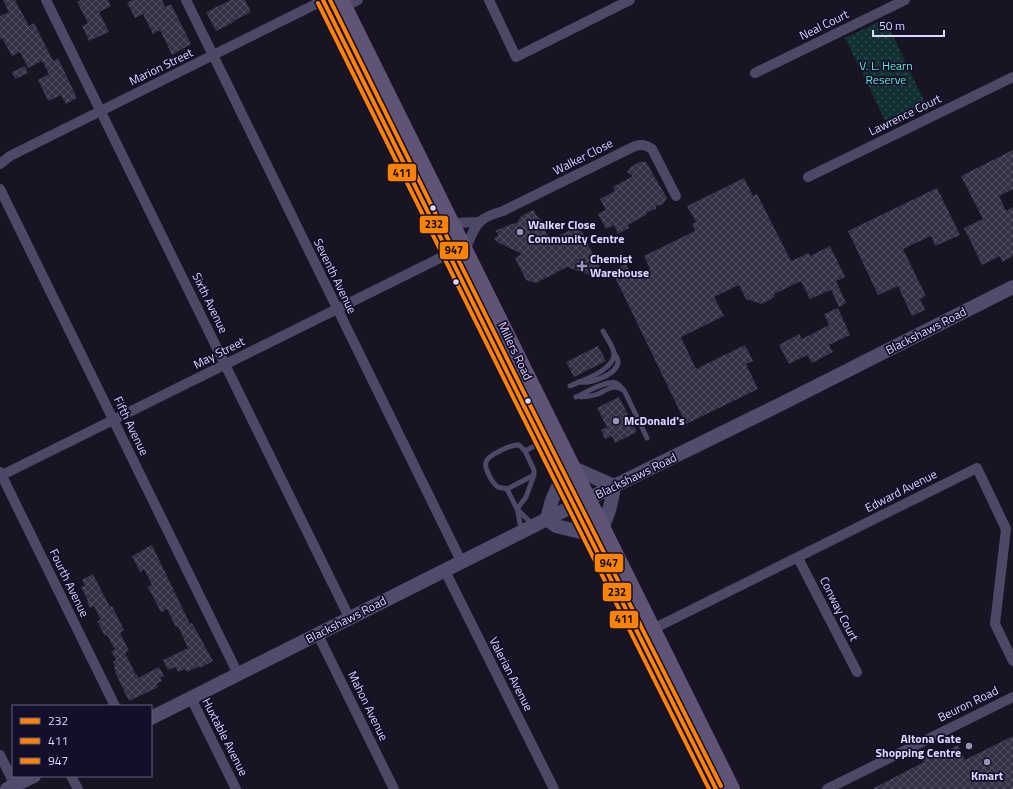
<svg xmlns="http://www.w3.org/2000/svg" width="1013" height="789" font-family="'Titillium Web',sans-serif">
<defs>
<pattern id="park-dots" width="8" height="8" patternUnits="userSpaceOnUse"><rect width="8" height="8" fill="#123132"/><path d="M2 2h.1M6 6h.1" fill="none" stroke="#344e51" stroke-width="1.8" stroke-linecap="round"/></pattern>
<pattern id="building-cross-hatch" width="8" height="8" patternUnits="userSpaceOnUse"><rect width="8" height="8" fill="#363246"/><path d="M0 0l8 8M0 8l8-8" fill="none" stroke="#534f62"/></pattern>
</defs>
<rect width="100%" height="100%" fill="#181424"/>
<!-- park -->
<path fill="url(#park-dots)" d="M885,19L927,107L888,126L845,38Z"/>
<!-- building -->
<path fill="url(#building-cross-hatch)" d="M3,0H15L29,26L34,23L53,61L58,58L77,98L66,104L61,95L48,101L38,80L49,74L42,61L28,68L20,52L12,56L2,38L0,39V16L9,12Z
M81,0H108L111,6L99,12L109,32L89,41L82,26L88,23L77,2Z
M132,0H162L165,7L171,4L191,44L172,55L160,30L153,34L143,14L135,18L127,3Z
M231,0H245L251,12L233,21L234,22L216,31L206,12Z
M25,66L28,73L15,79L12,72Z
M1013,150V189L999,196L1006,211L1013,207V256L1002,262L1000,256L982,265L964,228L983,219L961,176Z
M639,162H646L667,198L663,204L656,206V209L647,212V214L628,225L629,228L618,234L614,225L606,229L598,214L606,210L600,199L615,191L613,187L633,176L627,172L631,167Z
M744,178L753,196L757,194L791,261L809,253L810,256L830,246L845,277L836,281L846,303L839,307L831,290L810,299L801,281L774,294L775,297L762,304L746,299L739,285L714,297L724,316L681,337L696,369L745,345L753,361L746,364L758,389L686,424L612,271L626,264L632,277L650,269L644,256L695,231L692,224L696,222L687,206Z
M937,188L960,235L935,246L931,236L903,249L926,296L920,299L925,310L912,316L898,286L878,295L848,231Z
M534,210L536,215L542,221V226L550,240L579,226L603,274L596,277L567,267L536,283L526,280L515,258L522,254L499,243L494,239L499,234L495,231L512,224L517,223L521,216Z
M838,308L850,335L829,345L833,352L812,363L807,355L789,364L779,345L799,334L802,339L829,325L824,314Z
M598,346L606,361L574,377L566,362Z
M619,397L637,432L615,443L612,436L605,439L601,430L607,427L597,408Z
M152,545L190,624L192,623L213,661L200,668L199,666L187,672L185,669L178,672L175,667L168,670L163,660L188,648L178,626L176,627L167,609L161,612L148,587L152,585L144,569L140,572L132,556Z
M93,574L110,607L112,606L124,630L120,633L129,651L125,653L136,675L137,674L138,678L159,667L164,676L160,678L162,681L156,684L158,687L129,701L115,672L116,671L114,667L115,666L113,662L116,660L111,651L115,650L107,635L105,636L97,621L101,620L94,606L90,608L87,602L88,601L81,587L85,586L82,580Z
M1013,736V789H872L924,762L921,757L930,753L933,758L958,745L965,760Z"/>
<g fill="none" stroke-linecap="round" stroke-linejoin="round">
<!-- service -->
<path stroke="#4b4965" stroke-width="5" d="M578,382C590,384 617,375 618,362C618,358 616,356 614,353
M570,386C583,380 615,370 614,353C613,346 606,337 603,331
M576,397C585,393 606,380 616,383C620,385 623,389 625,392L647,438
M581,397C587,396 593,396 598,394C605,391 613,384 621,389
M525,451L540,443
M507,489C504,488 500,488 498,487C492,483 484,468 486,462C488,455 512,444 519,445L525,451L534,470V475L526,497L517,509
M518,512L520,524L523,531
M531,526L529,521L517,509L507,489L534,475"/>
<!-- minor -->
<path stroke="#4b4965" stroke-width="10" d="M46,0L350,619
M186,0L462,563
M489,0L516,57L630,0
M344,7L358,0
M755,73L905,0
M0,164L10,156L324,0
M808,177L1013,77
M0,189L238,674
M453,223L478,222
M0,472L115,706
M0,476L438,259L449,253L465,250C476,225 475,219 503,211L635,146C642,144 646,145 652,149L676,196
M798,558L857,672
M445,571L554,789
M653,629L977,468L1006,529L995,624L1013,661
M318,635L394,789
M191,698L236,789
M0,755L15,785
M71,776L78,789
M827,789L1013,697"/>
<!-- secondary -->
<path stroke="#4f4d6b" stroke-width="14" d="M573,468L614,486
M547,519L556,526L589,534
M547,519L552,500L561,480
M602,527C609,515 612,501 614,486
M151,718L547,519L781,404L1013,287
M7,789L34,776"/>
<!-- primary -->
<path stroke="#605476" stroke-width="16" d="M323,0L523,404L716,789
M341,0L732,789"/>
<!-- bus-1 casing -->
<g stroke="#140e2a" stroke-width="7">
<path id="bus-1" d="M323,0L523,404L716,789"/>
</g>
<!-- bus-2 casing -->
<g stroke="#140e2a" stroke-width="7">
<path id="bus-2" d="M318,3L518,407L709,789"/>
</g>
<!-- bus-3 casing -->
<g stroke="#140e2a" stroke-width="7">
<path id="bus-3" d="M330,0L528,401L721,786"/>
</g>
<!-- bus-1 -->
<use href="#bus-1" stroke="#ff8200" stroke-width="4"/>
<!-- bus-2 -->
<use href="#bus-2" stroke="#ff8200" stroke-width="4"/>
<!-- bus-3 -->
<use href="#bus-3" stroke="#ff8200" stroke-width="4"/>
</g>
<!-- markers -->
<g fill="#ddd8ff" stroke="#140e2a" stroke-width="1.5">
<circle cx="433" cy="208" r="3.5"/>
<circle cx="456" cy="282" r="3.5"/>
<circle cx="528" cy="401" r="3.5"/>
</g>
<g fill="#9893b2" stroke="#140e2a" stroke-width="1.5">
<circle cx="520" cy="232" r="4"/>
<path d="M580 260h4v4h4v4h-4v4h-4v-4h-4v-4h4z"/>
<circle cx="616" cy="421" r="4"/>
<circle cx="969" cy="746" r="4"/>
<circle cx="987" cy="762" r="4"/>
</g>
<g text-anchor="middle" stroke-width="3.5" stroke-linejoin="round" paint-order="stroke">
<!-- street labels -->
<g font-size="12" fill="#ddd8ff" stroke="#140e2a">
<text transform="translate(824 25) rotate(-26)" y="4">Neal Court</text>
<text transform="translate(161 67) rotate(-26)" y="4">Marion Street</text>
<text transform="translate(905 115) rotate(-26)" y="4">Lawrence Court</text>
<text transform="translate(583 157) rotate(-27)" y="4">Walker Close</text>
<text transform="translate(335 276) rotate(64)" y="4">Seventh Avenue</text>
<text transform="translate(210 303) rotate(64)" y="4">Sixth Avenue</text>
<text transform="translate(926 331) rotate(-27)" y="4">Blackshaws Road</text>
<text transform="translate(515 351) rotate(64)" y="4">Millers Road</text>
<text transform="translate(219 353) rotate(-27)" y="4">May Street</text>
<text transform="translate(131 426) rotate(64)" y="4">Fifth Avenue</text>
<text transform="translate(636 476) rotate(-26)" y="4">Blackshaws Road</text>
<text transform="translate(901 491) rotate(-27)" y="4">Edward Avenue</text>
<text transform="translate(69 583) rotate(64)" y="4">Fourth Avenue</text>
<text transform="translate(839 609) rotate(63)" y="4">Conway Court</text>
<text transform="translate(346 620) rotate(-27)" y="4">Blackshaws Road</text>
<text transform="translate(511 674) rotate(63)" y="4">Valerian Avenue</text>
<text transform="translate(968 704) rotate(-26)" y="4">Beuron Road</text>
<text transform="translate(368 706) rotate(64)" y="4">Mahon Avenue</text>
<text transform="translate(225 737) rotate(63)" y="4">Huxtable Avenue</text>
</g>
<!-- park labels -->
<g font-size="12" fill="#5ae9c8" stroke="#140e2a">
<text x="886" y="70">V. L. Hearn<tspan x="886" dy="14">Reserve</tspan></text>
</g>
<!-- poi labels -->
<g font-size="12" font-weight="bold" fill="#ddd8ff" stroke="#140e2a" text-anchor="start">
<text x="528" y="229">Walker Close<tspan x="528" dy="14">Community Centre</tspan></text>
<text x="590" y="263">Chemist<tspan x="590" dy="14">Warehouse</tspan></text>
<text x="624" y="425">McDonald's</text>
<text x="961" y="743" text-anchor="end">Altona Gate<tspan x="961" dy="14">Shopping Centre</tspan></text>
<text x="987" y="780" text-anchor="middle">Kmart</text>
</g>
</g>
<g stroke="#140e2a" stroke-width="1.5">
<rect x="387" y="163" width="30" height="19" rx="4" fill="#ff8200"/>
<rect x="419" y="215" width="30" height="19" rx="4" fill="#ff8200"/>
<rect x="439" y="241" width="30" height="19" rx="4" fill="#ff8200"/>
<rect x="594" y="553" width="30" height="20" rx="4" fill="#ff8200"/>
<rect x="602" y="582" width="30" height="20" rx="4" fill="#ff8200"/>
<rect x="609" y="610" width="30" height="19" rx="4" fill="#ff8200"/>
</g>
<g font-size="11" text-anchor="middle" font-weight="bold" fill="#111">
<text x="402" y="177">411</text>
<text x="434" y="228">232</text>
<text x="454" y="254">947</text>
<text x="609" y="567">947</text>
<text x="617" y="596">232</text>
<text x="624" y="623">411</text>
</g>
<!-- legend -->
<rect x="12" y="705" width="140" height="72" fill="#140e2a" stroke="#645f7f"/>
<rect x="20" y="718" width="20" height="6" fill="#ff8200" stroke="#645f7f"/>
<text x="48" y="725" font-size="12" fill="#ddd8ff">232</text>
<rect x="20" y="738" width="20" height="6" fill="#ff8200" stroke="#645f7f"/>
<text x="48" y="745" font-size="12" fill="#ddd8ff">411</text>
<rect x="20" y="758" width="20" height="6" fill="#ff8200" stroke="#645f7f"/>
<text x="48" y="765" font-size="12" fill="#ddd8ff">947</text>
<!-- scale -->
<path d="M873 30v6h71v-6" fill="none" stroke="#ddd8ff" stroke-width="2"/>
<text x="879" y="30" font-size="12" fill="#ddd8ff" stroke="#140e2a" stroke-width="3" paint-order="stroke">50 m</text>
</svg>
